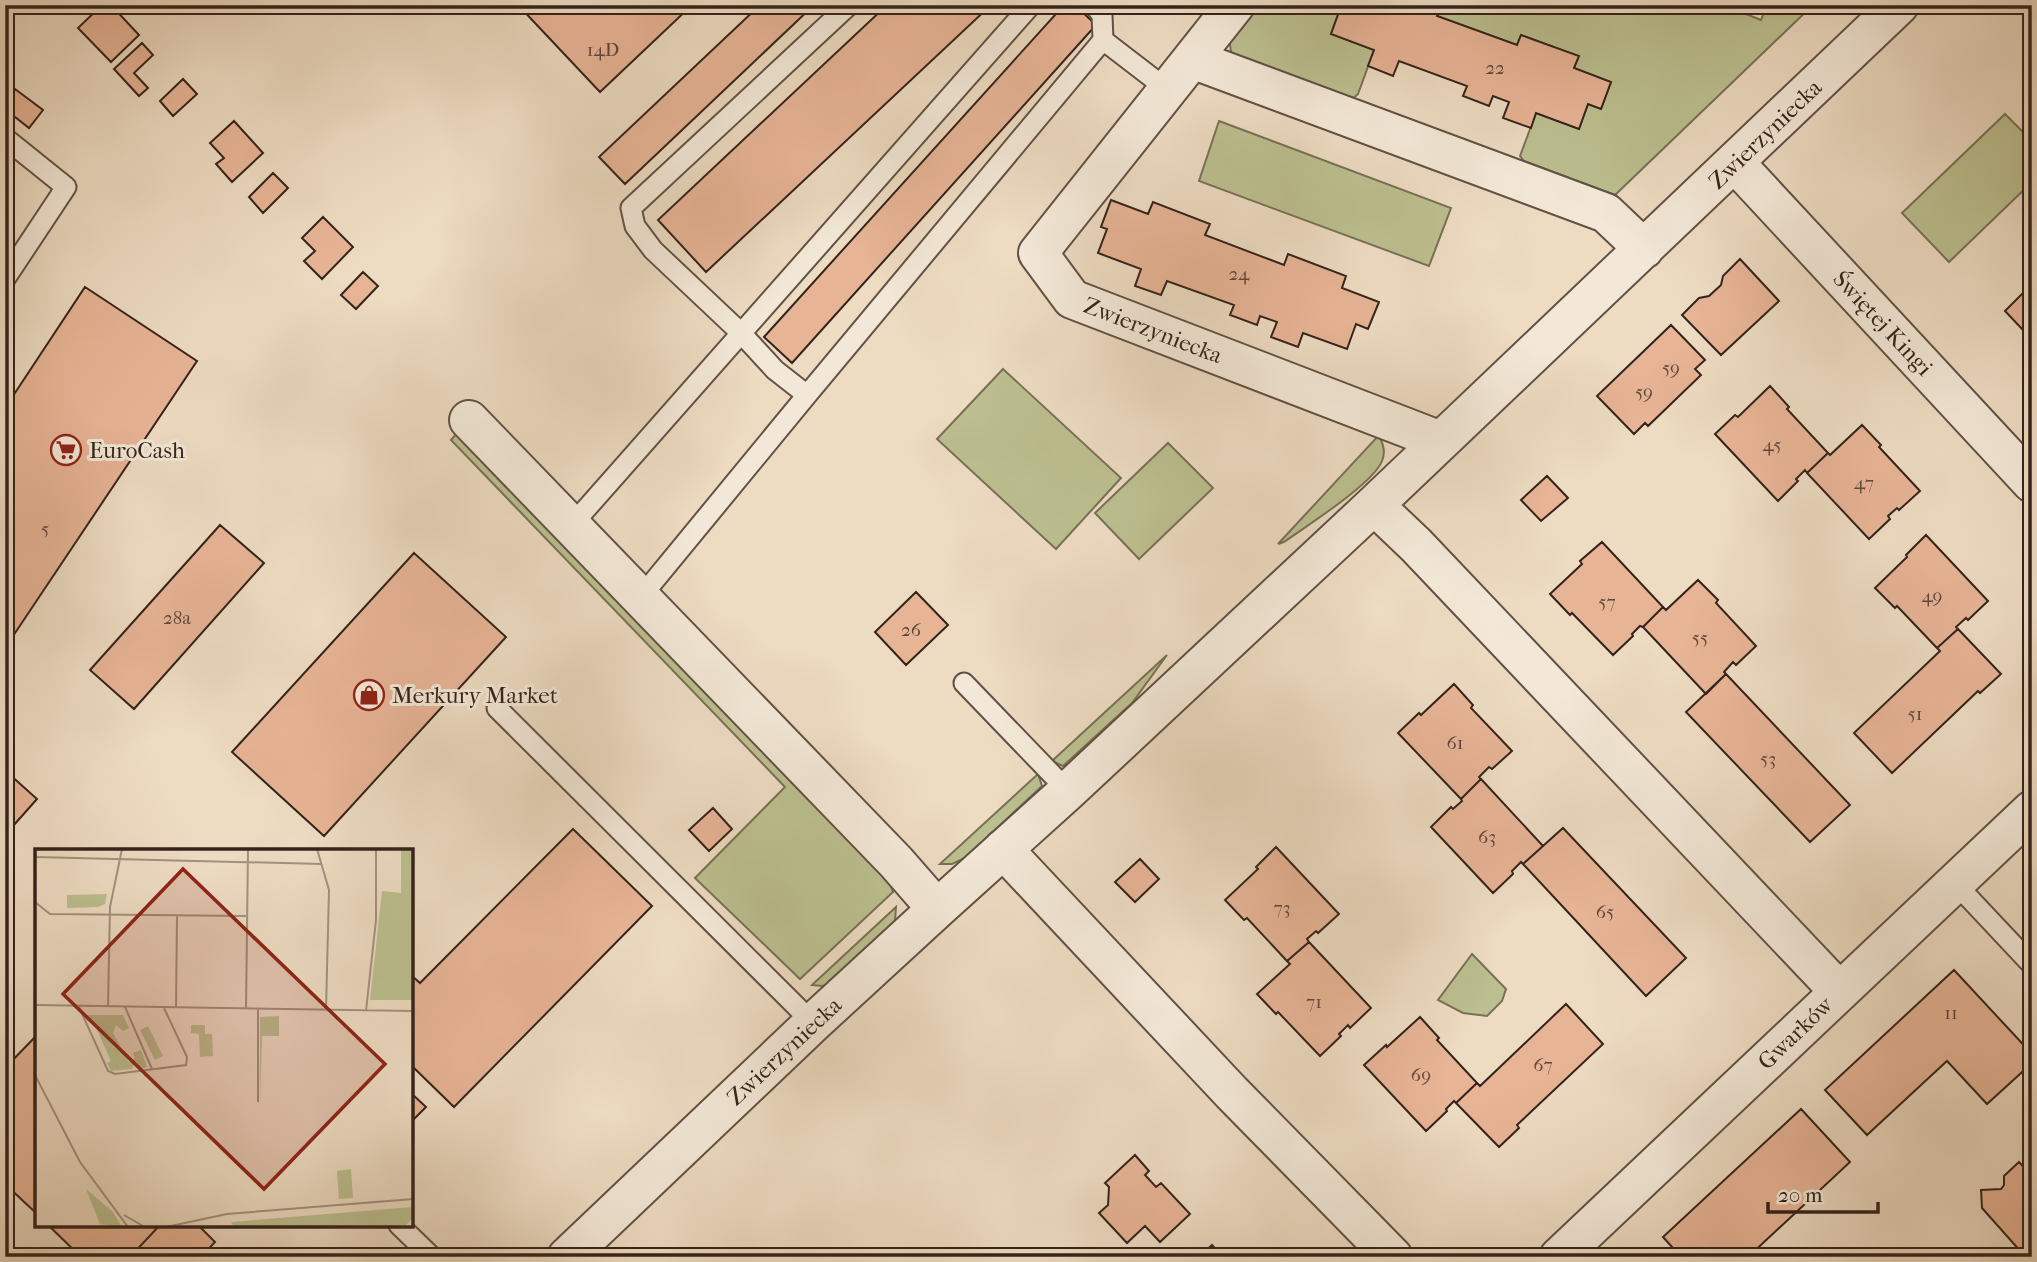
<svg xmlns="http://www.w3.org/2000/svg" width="2037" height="1262" font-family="'IM FELL French Canon',serif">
<rect width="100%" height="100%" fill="#eddbc2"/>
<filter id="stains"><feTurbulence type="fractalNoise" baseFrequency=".00286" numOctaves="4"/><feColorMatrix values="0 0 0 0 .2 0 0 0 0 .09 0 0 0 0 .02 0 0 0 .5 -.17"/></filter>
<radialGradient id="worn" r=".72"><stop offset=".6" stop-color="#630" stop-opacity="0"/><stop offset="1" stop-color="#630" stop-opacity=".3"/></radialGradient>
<!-- green -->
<path fill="#bcbf90" stroke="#787156" stroke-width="2" d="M1252,5H1334V7L1340,9L1331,34L1374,50L1358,94L1351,100L1235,59L1231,52L1229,37Z
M1442,5H1723L1761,20L1767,5H1813L1615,195L1524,161L1520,156L1536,113L1579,129L1588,104L1601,109L1611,82L1574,68L1578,56L1521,35L1517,45L1437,16Z
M2005,114L2032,141V182L1949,262L1902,213Z
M1219,121L1451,208L1429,266L1199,181Z
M1003,369L1121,478L1056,549L937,439Z
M458,432L889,881L893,892L800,979L695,878L785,787L451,440Z
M1379,435C1383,445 1386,451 1382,461C1374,483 1305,527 1284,542L1278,544Z
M1168,443L1213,488L1139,559L1095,513Z
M1167,655L1132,703L1063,766L1052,761Z
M1038,774L1042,786L965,858L952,864H940Z
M896,907L895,921L833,984L822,986L812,985Z
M1472,954L1506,989L1502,1001L1487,1016L1463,1013L1438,1000Z"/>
<!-- building -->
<path fill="#e7b496" stroke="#34231b" stroke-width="2" d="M102,5H111L139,35L111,62L78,28Z
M518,5H692L600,92Z
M760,5H814L625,184L599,157Z
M887,5H991L706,272L658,220Z
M1064,5H1075L1096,25L792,363L764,337Z
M1334,5H1442L1437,16L1517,45L1521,35L1579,56L1574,68L1611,82L1601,109L1588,104L1579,129L1536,113L1531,128L1503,118L1509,102L1493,96L1489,106L1463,96L1467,86L1399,61L1393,76L1368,66L1374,50L1331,34L1340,9L1334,7Z
M142,43L153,55L134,73L148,88L139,96L114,69Z
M183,79L197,94L173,116L160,101Z
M15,89L43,110L29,128L5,109V102Z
M234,121L263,153L232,182L216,164L224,158L210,143Z
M273,173L288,188L263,213L249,197Z
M1111,200L1148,214L1153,202L1210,224L1205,235L1284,265L1288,254L1346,276L1342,288L1379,302L1368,329L1356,324L1347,349L1303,333L1298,347L1271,337L1277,322L1260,316L1257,325L1230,315L1234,305L1167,281L1161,295L1135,286L1141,269L1098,253L1107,229L1101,227Z
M323,217L353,247L322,279L304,261L315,251L302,238Z
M1740,259L1779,301L1721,355L1682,315L1699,298L1709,296L1721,285L1723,276Z
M363,272L378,286L356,309L341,295Z
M85,287L197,361L5,648V408Z
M2027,289L2032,294V336L2025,328L2023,330L2005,311Z
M1671,325L1705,360L1695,369L1701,375L1648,426L1645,423L1634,434L1597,396Z
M1770,386L1789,407L1787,409L1828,453L1807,473L1805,470L1796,479L1798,481L1778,501L1715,434L1735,415L1738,417Z
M1862,425L1881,445L1879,447L1920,491L1899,510L1897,508L1888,516L1890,519L1869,539L1807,473L1828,453L1830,455Z
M1547,476L1568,498L1541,521L1521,500Z
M220,525L264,563L134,709L90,670Z
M1926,535L1988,601L1968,620L1966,618L1956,627L1958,629L1937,648L1897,606L1895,608L1875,588L1907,557L1906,555Z
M1602,542L1663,607L1643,627L1640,626L1632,634L1633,636L1613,655L1572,613L1570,615L1550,594L1582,564L1580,561Z
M414,553L506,637L324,836L232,752Z
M1698,580L1718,600L1716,603L1756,646L1736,665L1733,662L1724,672L1726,674L1706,694L1643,627L1663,607L1666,610Z
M916,592L948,625L906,665L875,632Z
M1958,629L2001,674L1980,693L1978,691L1892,773L1854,733L1940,651L1937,648Z
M1726,674L1850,805L1810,842L1686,712Z
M1454,684L1473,705L1471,708L1512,751L1492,769L1489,767L1479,777L1481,779L1461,799L1398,733L1419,713L1421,715Z
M8,773L37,799L5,835V776Z
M1481,779L1543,846L1523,864L1521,862L1512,871L1513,874L1493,893L1431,827L1451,807L1453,809L1462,801L1461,799Z
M713,808L732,829L709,851L689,830Z
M1563,828L1686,958L1646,996L1523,864Z
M573,829L652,906L454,1107L411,1065V975L420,983Z
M1276,847L1339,914L1318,933L1316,931L1307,939L1309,942L1287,961L1247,918L1244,920L1225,900L1258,869L1256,867Z
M1140,859L1159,879L1135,902L1115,882Z
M1309,942L1371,1008L1350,1028L1348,1025L1339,1034L1341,1036L1320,1056L1278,1012L1276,1014L1257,994L1290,964L1287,961Z
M1954,970L2032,1054V1063L1987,1104L1947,1061L1867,1135L1825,1090Z
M1566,1004L1603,1044L1517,1125L1519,1128L1499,1147L1456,1103L1477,1083L1480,1086Z
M1420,1017L1439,1038L1437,1040L1477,1083L1456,1103L1454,1101L1446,1109L1447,1111L1426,1131L1364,1065L1386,1045L1387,1047Z
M37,1035V1214L5,1184V1068Z
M411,1093L426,1107L411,1122Z
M1801,1109L1850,1162L1748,1257H1681L1663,1237Z
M1135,1155L1149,1171L1145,1175L1156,1187L1161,1183L1190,1214L1160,1242L1145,1226L1127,1243L1099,1213L1108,1205L1109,1187L1105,1183Z
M2019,1162L2032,1176V1243L2022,1253L1982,1208L1981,1190L2001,1189L2004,1185V1176Z
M48,1225H160L130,1257H81Z
M160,1225H198L215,1242L201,1257H130Z
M1212,1245L1223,1257H1199Z"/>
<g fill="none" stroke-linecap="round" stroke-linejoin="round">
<!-- service casing -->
<g stroke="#625145" stroke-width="23">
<path id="service" d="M1094,5L1102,15L1103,40
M5,138L66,187L5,279
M807,395L775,370L741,333L653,250L635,226L631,208L849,5
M571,526L1031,5
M640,598L807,395L1103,40L1168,90
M964,683L1068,791
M497,708L813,1023
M1955,883L2032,965
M399,1225L432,1257"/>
</g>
<!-- minor casing -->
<g stroke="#625145" stroke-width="42">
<path id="minor" d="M1235,5L1038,253L1072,299L1441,441
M1192,59L1606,213L1644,249
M1735,163L2032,483
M469,420L896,862L937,909
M1374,505L1416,545L1839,991
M1003,849L1232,1093L1393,1257
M567,1257L813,1023L937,909L1068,791L1374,505L1899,5
M1559,1257L2032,810"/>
</g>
<!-- service -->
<use href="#service" stroke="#f3e8d7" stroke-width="19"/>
<!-- minor -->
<use href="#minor" stroke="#f3e8d7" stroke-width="38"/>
</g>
<!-- icons -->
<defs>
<g id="supermarket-ring" transform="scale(1.575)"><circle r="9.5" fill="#f3e8d7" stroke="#8f2418" stroke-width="1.5"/><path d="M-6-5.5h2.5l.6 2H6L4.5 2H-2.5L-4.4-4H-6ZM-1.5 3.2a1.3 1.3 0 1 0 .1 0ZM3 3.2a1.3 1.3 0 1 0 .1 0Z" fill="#8f2418"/></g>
<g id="shop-ring" transform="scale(1.575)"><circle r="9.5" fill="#f3e8d7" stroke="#8f2418" stroke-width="1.5"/><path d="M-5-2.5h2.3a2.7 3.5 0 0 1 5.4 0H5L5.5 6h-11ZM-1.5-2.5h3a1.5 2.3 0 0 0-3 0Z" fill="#8f2418"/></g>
</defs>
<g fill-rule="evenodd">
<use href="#supermarket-ring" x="66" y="450"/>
<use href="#shop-ring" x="369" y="695"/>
</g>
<g text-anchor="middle" stroke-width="6" stroke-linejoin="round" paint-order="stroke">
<!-- number labels -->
<g font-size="19" fill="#61473a">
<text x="603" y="56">14D</text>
<text x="1495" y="74">22</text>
<text x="1239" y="280">24</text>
<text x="1671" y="374">59</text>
<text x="1644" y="398">59</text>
<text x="1772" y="451">45</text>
<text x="1864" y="489">47</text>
<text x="45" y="535">5</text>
<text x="1932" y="602">49</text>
<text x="1607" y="608">57</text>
<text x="177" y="624">28a</text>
<text x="911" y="636">26</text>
<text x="1700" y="644">55</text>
<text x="1915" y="720">51</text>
<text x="1455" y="749">61</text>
<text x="1768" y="765">53</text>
<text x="1487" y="843">63</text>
<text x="1282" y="914">73</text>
<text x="1605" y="918">65</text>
<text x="1314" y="1008">71</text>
<text x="1951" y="1019">11</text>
<text x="1543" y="1071">67</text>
<text x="1421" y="1081">69</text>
</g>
<!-- street labels -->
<g font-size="23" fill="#34231b" stroke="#f3e8d7">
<text transform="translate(1765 134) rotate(-44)" y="8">Zwierzyniecka</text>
<text transform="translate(1883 323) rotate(47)" y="8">Świętej Kingi</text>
<text transform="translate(1153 330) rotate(21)" y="8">Zwierzyniecka</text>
<text transform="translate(1795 1033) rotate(-44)" y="8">Gwarków</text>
<text transform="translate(784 1051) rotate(-43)" y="8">Zwierzyniecka</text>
</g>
<!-- poi labels -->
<g font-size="23" fill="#34231b" stroke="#f3e8d7" text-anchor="start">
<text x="89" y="458">EuroCash</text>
<text x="392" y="703">Merkury Market</text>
</g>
</g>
<!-- overview -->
<g transform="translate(35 849)">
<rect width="378" height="378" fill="#eddbc2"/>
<path d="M366,0H378V151H335L347,42L366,44ZM72,45L70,55L63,58L32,59V46ZM50,166H88L94,179L88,182L81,176L78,184L94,213L100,209L98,204L106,201L112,218L103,220L99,215L97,220L76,222L72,214L76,212L57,170L52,172ZM244,167V187H227L225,253V168ZM156,176H170V185H177L178,207L165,208L164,185L156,184ZM113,177L128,207L120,211L105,181ZM316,320L318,349L304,350L302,322ZM51,340L78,363L87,378L65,375ZM378,358V369L369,378H199L196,373Z" fill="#bcbf90"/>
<path fill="none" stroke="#a3917f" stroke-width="2" d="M282,0L294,41L291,161M0,8L287,15M0,53L15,65L211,67M0,156L378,162M44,158L73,222L80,225L151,216L152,208L129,159M73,158L75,58L87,0M90,158L117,220M141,159L142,66M211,160L213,0M331,162L341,71V0M0,226L45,313L93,378M223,253V160M89,366L108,377M131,378L192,365L378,350"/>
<path fill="#8f2418" fill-opacity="0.15" stroke="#8f2418" stroke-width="3.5" d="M148,20L350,215L229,340L28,145Z"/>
<rect width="378" height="378" fill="none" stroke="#34231b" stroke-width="3.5"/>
</g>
<!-- margin -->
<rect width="2037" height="1262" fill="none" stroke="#eddbc2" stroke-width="28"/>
<rect x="7" y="7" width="2023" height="1248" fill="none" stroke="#34231b" stroke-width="3.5"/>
<rect x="14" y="14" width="2009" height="1234" fill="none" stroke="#34231b" stroke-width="2"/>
<!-- scale -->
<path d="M1768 1202v10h110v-10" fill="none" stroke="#34231b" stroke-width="3.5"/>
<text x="1778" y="1202" font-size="21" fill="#34231b" stroke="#f3e8d7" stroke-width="5" paint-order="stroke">20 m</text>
<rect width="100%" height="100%" filter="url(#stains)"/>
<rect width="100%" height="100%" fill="url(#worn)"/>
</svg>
